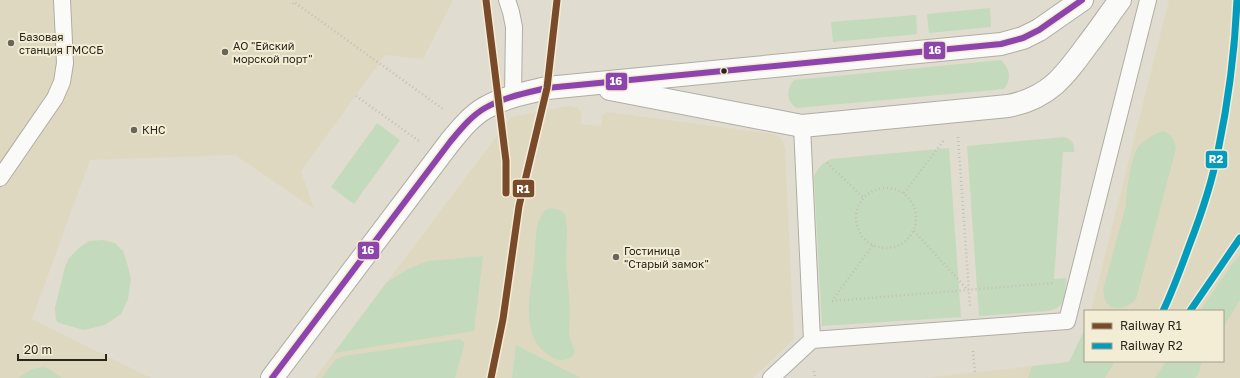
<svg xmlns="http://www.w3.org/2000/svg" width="1240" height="378" font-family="'Golos Text',sans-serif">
<rect width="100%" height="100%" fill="#e0dccf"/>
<!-- built -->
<path fill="#dfd8c1" d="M0,0H453L423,59L385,55L301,171L314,209L235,155L90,160L32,319L151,378H0Z
M1169,0H1240V378H924L1069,362L1085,329V361H1223V311H1091Z
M569,106L578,108L582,113L581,124L601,126L602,116L607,112L774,134L780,137L783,141L785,148L794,339L753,378H315L511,117Z"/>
<!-- green -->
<path fill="#c4dabc" d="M990,8L991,27L929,33L927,14Z
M916,15L917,34L833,42L831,22Z
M1001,60C1010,69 1012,79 1004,89L797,108C786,102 786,89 794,80Z
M377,123L400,140L354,204L331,187Z
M1163,131C1173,135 1174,139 1176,149L1136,299C1128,308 1112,314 1105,300C1104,297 1104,293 1103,290L1126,205C1126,192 1131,155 1139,146C1146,138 1154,134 1163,131Z
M1064,137C1072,139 1075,144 1074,152H1063L1054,279L1066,278C1065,293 1067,308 1048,311L979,316L967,146Z
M949,148L961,317L822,326L814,177C817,168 823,163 831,159Z
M552,208L560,210L565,214L567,230L566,263L570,308L569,335L575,352L572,357C560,362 557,361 547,354C519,335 531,290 534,262C536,248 534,226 542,214C544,210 547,209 552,208Z
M103,240L115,243L123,251L127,263L131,279L128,299L121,314L105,325L84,330L59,323L56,320L55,308L65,267L69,258L80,247L89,241Z
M1240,255V300L1223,328V311H1200L1232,264Z
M483,256L474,331L334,353L387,282L410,268L428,261Z
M1085,329V361H1115L1105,378H1028L1032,366L1069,362Z
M460,339L465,343L455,378H322L335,360L344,356Z
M516,345L581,378H512Z
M1166,361H1202L1199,373L1195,378H1155Z
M44,367L49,369L62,378H19C27,371 33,368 44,367Z"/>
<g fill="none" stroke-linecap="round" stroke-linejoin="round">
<!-- service casing -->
<g stroke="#b0ada3" stroke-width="18">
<path id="service" d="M507,0L511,12L514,27L513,96
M802,126L812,340
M0,178L55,98L62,82L65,63L62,0
M771,378L812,340L1067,321L1148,0"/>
</g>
<!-- tertiary casing -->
<g stroke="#b0ada3" stroke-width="24">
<path id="tertiary" d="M610,89L802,126L1008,106C1049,98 1064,77 1088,44C1099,30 1109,15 1120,0
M272,378L450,142C460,130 471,116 485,108C504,97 526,93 547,88L1001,44L1023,38L1039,30L1082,0"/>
</g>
<!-- path -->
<path stroke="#c1bfba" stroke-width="2.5" stroke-dasharray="1 3" stroke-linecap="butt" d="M293,4L294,2L443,109
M356,96L419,141
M958,137L970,306
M827,163L864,198
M856 218a30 30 0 1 1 60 0a30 30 0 1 1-60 0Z
M904,193L944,140
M914,231L968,290
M834,298L873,245
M832,301L1053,283
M973,351L975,373
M814,371L815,378"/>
<!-- service -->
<use href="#service" stroke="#fafaf8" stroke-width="16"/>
<!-- tertiary -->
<use href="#tertiary" stroke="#fafaf8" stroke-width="22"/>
<!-- bus-1 casing -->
<g stroke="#f4edd5" stroke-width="9">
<path id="bus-1" d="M272,378L450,142C460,130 471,116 485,108C504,97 526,93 547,88L1001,44L1023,38L1039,30L1082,0"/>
</g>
<!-- bus-1 -->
<use href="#bus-1" stroke="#8e44ad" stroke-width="6"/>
<!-- rail-1 casing -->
<g stroke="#f4edd5" stroke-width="10">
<path id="rail-1" d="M486,0L506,161V193
M491,378L503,319L519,206L547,88L557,0"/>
</g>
<!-- rail-2 casing -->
<g stroke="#f4edd5" stroke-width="10">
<path id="rail-2" d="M1163,311C1173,290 1181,268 1189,246C1201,215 1212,183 1218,151C1228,103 1235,49 1237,0
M1190,311L1240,238"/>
</g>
<!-- rail-1 -->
<use href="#rail-1" stroke="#7a4b2a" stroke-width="7"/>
<!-- rail-2 -->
<use href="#rail-2" stroke="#049cbc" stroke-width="7"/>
</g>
<!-- markers -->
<g fill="#68655b" stroke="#f4edd5" stroke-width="1.5">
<circle cx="11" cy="43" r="4"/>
<circle cx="225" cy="52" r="4"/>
<circle cx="134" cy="130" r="4"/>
<circle cx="616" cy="257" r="4"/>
</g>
<circle fill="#28251c" stroke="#f4edd5" stroke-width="1.5" cx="724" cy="71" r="3.5"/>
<g text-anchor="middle" stroke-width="4" stroke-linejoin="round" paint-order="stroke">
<!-- poi labels -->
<g font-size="11" fill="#28251c" stroke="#f4edd5" text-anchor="start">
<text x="19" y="41">Базовая<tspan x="19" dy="13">станция ГМССБ</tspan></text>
<text x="233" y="50">АО "Ейский<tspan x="233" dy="13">морской порт"</tspan></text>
<text x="142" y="134">КНС</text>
<text x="624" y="255">Гостиница<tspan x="624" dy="13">"Старый замок"</tspan></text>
</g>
</g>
<g stroke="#f4edd5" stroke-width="1.5">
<rect x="923" y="41" width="23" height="19" rx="4" fill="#8e44ad"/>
<rect x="605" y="72" width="23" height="19" rx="4" fill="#8e44ad"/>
<rect x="1205" y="150" width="23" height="19" rx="4" fill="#049cbc"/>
<rect x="512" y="179" width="23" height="19" rx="4" fill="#7a4b2a"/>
<rect x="357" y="241" width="23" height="19" rx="4" fill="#8e44ad"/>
</g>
<g font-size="11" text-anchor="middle" font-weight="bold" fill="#fff">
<text x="935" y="54">16</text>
<text x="616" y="85">16</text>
<text x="1216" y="163">R2</text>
<text x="523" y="193">R1</text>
<text x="368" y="254">16</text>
</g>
<!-- legend -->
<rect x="1084" y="310" width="140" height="52" fill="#f4edd5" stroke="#a29d8b"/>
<rect x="1092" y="323" width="20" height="6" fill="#7a4b2a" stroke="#a29d8b"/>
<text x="1120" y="330" font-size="12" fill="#28251c">Railway R1</text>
<rect x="1092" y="343" width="20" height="6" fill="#049cbc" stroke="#a29d8b"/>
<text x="1120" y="350" font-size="12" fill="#28251c">Railway R2</text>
<!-- scale -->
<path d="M18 354v6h88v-6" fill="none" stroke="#28251c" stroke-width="2"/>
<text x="24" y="354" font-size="12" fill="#28251c" stroke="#f4edd5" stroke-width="3" paint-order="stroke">20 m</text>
</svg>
